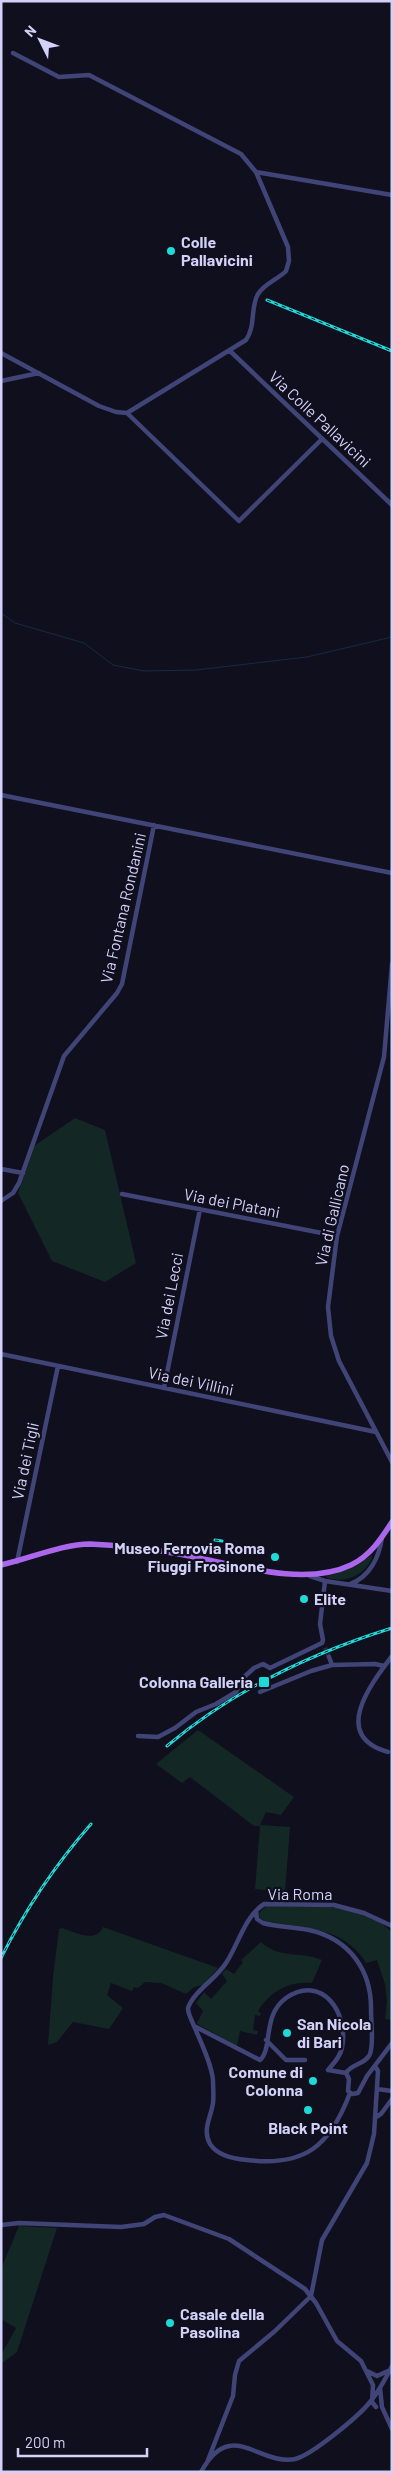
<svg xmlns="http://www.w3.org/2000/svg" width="393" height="2473" font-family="Barlow,sans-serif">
<rect width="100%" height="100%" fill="#100f1e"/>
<!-- green -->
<path fill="#132724" d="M75,1118L105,1130L136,1263L105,1282L52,1261L18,1193L34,1146Z
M372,1555C372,1559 371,1561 368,1565C358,1579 340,1583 325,1577L355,1567Z
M198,1730L294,1797L281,1815L266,1812L260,1825L290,1827L285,1892L255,1889L260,1826H254L190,1777L182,1783L156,1764Z
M266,1906C306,1906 362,1901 392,1932V2020L385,2019L387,2001L385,1984L377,1960L366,1963C343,1925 302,1929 265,1921L260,1918L259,1913Z
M103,1927L218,1968L203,1985L194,1987L186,1994L161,1983L145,1982L138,1988L134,1987L132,1991L111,1983L107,1995L123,2008L109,2029L73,2022L57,2042L48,2045L53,1977L59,1929L62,1928C74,1932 96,1944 103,1927Z
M261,1942C279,1959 300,1951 322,1960L312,1983C288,1981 270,1992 258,2011L261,2013L260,2016L255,2015L253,2030L258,2031L257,2035L240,2031L237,2046L199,2025L197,2023L203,2011L196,2003L204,1992L211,1999L227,1981L222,1974L226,1969L234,1974L243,1962L241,1960Z
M19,2226L57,2228L17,2352L1,2364V2355L16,2328L1,2319V2269Z"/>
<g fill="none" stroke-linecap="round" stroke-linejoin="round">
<!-- stream -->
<path stroke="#152b42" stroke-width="1" d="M1,613L15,623L84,643L113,665L144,671L196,670L307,657L392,637"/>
<!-- minor-tunnel -->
<path stroke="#2d2c3f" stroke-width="4.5" stroke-dasharray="4.5 2" stroke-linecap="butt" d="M325,1648L329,1657"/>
<!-- minor -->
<path stroke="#404477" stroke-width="4.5" d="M256,172L392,195
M230,351L392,505
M1,353L99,406L116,412L127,413L246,340C256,326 250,308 258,294C265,283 277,280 286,271L289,261L288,247L256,172L241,154L89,75L59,77L13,53
M1,381L39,373
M127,413L239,521L322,439
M1,795L392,873
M392,964L384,1057L337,1236L328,1307L331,1336L339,1361L392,1462
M1,1169L23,1173
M122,1194L337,1236
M1,1201L13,1193L19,1183L64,1056L117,993L122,984L154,825
M1,1354L376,1432
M164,1388L200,1209
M17,1562L58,1366
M310,1576L325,1581L392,1591
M350,1584C370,1577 379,1557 382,1538
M329,1657L332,1665
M260,1692L311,1671L332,1665L375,1664L384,1666
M138,1736L158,1737L175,1728L196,1712L216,1704L236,1692L243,1678L254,1668L263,1664L270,1668L322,1643L323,1640L320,1624L325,1581
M388,1752C331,1736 370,1685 392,1656
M256,1911L257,1919L263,1923C278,1927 294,1927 309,1930C350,1939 372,1971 371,2011C371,2024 374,2042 370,2054C366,2064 351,2064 346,2073
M194,2026L260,2060C273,2049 262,2015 286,1998C323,1973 349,2014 342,2048C340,2057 334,2063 328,2070
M266,2040L286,2060H305
M328,2070L346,2073
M346,2073L349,2079L348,2091L352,2094L358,2093L367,2076L392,2043
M377,2089L392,2091
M350,2093C330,2146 305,2167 247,2160C234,2159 218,2156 210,2144C202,2130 211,2117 213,2103C214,2096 213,2088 213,2080C211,2062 201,2043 194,2026C192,2020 188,2015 188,2008C194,1991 216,1979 226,1963C238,1945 245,1916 264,1904L334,1905L364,1913L392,1926
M376,2117L381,2114L392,2099
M1,2225L19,2223L121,2227L144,2224L155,2217L164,2215L229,2239L305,2289L316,2303L337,2341L361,2361L373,2385L372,2402L376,2407
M367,2371L377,2376L388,2371
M380,2388L382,2407L392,2429
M208,2460L233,2396L235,2375L239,2361L275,2331L311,2296L322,2240L367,2163L374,2134L378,2071L375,2066
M201,2472C231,2417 258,2466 295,2459C312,2455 359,2416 370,2402C379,2391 386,2378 392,2366"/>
<!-- major -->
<path stroke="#ab67eb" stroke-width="5.5" d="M1,1565C29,1559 62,1544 90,1544C117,1545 145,1548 173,1553C225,1561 301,1589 351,1565C370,1556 381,1539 392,1522"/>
<!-- rail casing -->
<g stroke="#1ddad8" stroke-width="3">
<path id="rail" d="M267,300L392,351
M215,1540L222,1541
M167,1746C232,1691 312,1653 392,1628
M1,1958C25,1910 56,1864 91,1824"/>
</g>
<!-- rail -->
<use href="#rail" stroke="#100f1e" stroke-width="1" stroke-dasharray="4" stroke-linecap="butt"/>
</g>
<!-- markers -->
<g fill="#1ddad8" stroke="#100f1e" stroke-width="2">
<circle cx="171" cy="251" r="5"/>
<circle cx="275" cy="1557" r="5"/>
<circle cx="304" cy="1599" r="5"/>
<rect x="258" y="1676" width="12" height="12" rx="2.5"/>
<circle cx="287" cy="2033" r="5"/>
<circle cx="313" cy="2081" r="5"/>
<circle cx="308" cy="2110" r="5"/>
<circle cx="170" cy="2323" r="5"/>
</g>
<g text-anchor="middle" stroke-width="4.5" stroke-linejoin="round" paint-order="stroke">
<!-- poi labels -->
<g font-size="16" font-weight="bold" fill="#d2d2f9" stroke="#100f1e" text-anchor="start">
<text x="181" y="248">Colle<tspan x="181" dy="18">Pallavicini</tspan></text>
<text x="265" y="1554" text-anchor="end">Museo Ferrovia Roma<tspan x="265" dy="18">Fiuggi Frosinone</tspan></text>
<text x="314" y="1605">Elite</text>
<text x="253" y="1688" text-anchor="end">Colonna Galleria</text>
<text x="297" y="2030">San Nicola<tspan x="297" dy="18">di Bari</tspan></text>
<text x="303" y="2078" text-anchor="end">Comune di<tspan x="303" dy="18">Colonna</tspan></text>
<text x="308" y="2134" text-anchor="middle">Black Point</text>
<text x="180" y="2320">Casale della<tspan x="180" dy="18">Pasolina</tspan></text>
</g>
<!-- street labels -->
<g font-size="16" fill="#d2d2f9" stroke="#100f1e">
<text transform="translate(320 419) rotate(43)" y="6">Via Colle Pallavicini</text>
<text transform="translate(123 908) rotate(-77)" y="6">Via Fontana Rondanini</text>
<text transform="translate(232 1203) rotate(11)" y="6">Via dei Platani</text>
<text transform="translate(332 1215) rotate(-77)" y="6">Via di Gallicano</text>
<text transform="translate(169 1296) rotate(-79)" y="6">Via dei Lecci</text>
<text transform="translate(191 1381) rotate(12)" y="6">Via dei Villini</text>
<text transform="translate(25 1461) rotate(-78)" y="6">Via dei Tigli</text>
<text x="300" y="1900">Via Roma</text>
</g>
</g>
<!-- border -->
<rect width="393" height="2473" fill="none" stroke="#d2d2f9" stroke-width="5"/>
<!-- north arrow -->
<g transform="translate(40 40) rotate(312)" stroke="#100f1e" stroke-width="4" paint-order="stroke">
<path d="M0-4L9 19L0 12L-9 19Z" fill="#d2d2f9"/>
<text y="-8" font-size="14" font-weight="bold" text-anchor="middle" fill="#d2d2f9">N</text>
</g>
<!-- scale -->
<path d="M18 2448v8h129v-8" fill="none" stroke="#d2d2f9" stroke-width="2.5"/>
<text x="25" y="2448" font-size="15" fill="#d2d2f9" stroke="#100f1e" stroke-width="4" paint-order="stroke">200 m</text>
</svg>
